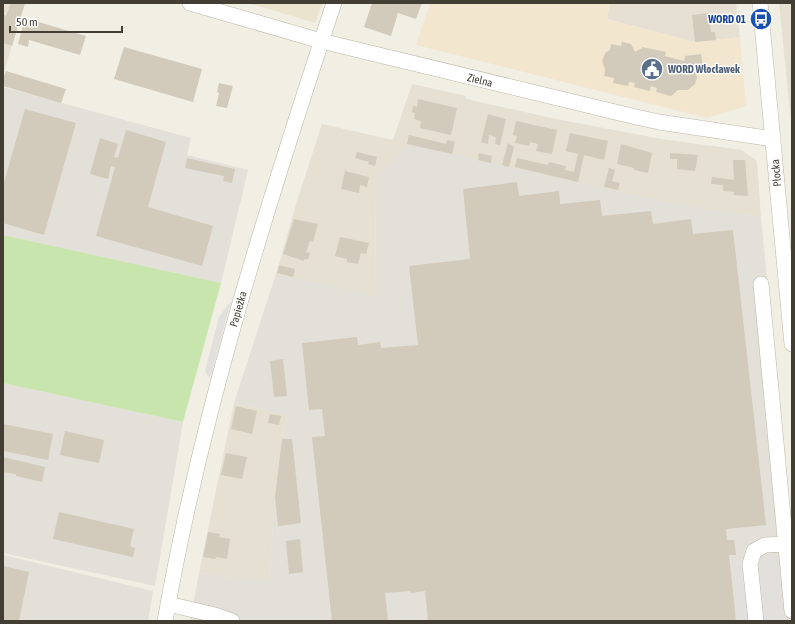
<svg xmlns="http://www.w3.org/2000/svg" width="795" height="624" font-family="'Asap Condensed',sans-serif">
<rect width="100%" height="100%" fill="#f1eee4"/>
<!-- residential -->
<path fill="#e5e0d2" d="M3,3H25L3,75Z
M610,3H736L740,37L695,42L607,19Z
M779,3H792V131Z
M412,84L466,96V99L556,119L661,139L742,150L757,161L761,217L674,204L375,178L376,297L276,274L296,204L322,124L393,140Z
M234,403L286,415L275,497L269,582L199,573Z"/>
<!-- commercial -->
<path fill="#f3e6cf" d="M430,3H610L607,19L695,42L740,37L746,106L707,118L416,45Z"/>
<!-- industrial -->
<path fill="#e3dfd9" d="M3,87L191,138L187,155L248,170L221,283L3,235Z
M409,144L674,204L761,217L792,543V621H190L199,573L269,582L275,497L286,415L234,403L276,274L376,296L375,178Z
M3,383L183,422L155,586L3,553Z
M3,555L153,591L148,621H3Z"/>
<!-- education -->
<path fill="#eae4ce" d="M248,3H322L315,23Z"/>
<!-- green -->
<path fill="#c9e5ae" d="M3,235L221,283L183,422L3,383Z"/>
<!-- parking -->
<path fill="#e2e0dc" d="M231,301L210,379L205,371L219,317Z
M776,556L783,621H740L734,561Z"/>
<!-- building -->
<path fill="#d2caba" d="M11,3H25L12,46L3,43V17L4,15L6,16Z
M372,3H422L416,19L398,13L391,36L364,27Z
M709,13L711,32H715L716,40L695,42L692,15Z
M25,18L86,36L80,55L29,40L28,47L18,44Z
M622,42L631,44L635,52L642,48V47L666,52L665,56L684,61L685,56L701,54L703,66L696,72L697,78L695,84L688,90H678L671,96L656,92L657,88L651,86L650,91L634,87L635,83L629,82L628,86L613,83L614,78L604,76L605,70L602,60L606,52L610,50L611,44L621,46Z
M124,47L202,69L193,102L114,79Z
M6,71L66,89L61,103L3,86V79Z
M219,83L233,86L227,108L216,106L219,93L217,92Z
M418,99L457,108L451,135L420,128L421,121L414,119L415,113L412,112L413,106L417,107Z
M25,109L76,123L44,235L3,223V186Z
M488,114L506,119L500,145L495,144L496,137L489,135L488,144L481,142Z
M516,121L557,130L552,154L536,151L538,144L530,142L529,146L515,143L517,136L513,135Z
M126,130L166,142L148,207L213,226L202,266L96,236L115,167L111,166L108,179L90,174L100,138L118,144L114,157L118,158Z
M570,133L608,141L604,160L584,155L578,182L515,167L517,158L548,165L549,162L566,166L565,170L574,172L578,154L566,151Z
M409,135L446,144L447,140L455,142L452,154L407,144Z
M508,143L514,147L509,167L502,165Z
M621,144L652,153L648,173L634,170V168L617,164Z
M357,152L377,157L375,166L368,164L369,162L355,158Z
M479,153L492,156L491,163L478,160Z
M670,153L698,155L695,171L677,169V159H670Z
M187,158L235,169L232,183L223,181L224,176L185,168Z
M733,160H745L748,196L734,195V192L723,191V185L711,184L712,177L734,180Z
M609,168L615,170L612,181L620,183L618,190L604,187Z
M345,171L369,177L367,187L360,185L359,193L341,189Z
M517,182L519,196L559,191L560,204L600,200L602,216L651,211L653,224L691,219L693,234L733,230L766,525L726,529L727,540H734L736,555H729L736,621H428L425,591L411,593L410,591L385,593L388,621H332L312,437L325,436L322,409L309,410L302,343L357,337L358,345L380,342L381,348L418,345L409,266L470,259L463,189Z
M294,219L318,224L313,242L310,241L306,252L310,253L308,259H304V261L283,254Z
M340,237L369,243L366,254L361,253L358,264L347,262V259L335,256Z
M279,265L295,269L293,277L277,273Z
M283,359L287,396L274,397L270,361Z
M236,406L257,411L252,434L231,429Z
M270,414L281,416L279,425L268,423Z
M3,424L53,434L48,460L3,451Z
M65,431L104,440L99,463L60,455Z
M282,439H292L301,523L278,526L275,497Z
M226,453L247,457L242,479L221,475Z
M3,457L45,467L42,482L16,476V474L3,472Z
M59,512L134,529L130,546L135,548L133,557L53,539Z
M208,532L220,534L219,537L230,539L227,559L216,557L215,559L203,557Z
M300,539L303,572L289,574L286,541Z
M3,566L29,572L19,621H3Z"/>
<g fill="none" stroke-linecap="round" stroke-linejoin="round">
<!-- minor casing -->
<g stroke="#bcb6a7" stroke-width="16">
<path id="minor" d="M190,3L321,41L636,117L659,122L773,139
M760,3L792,344
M761,284L792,611
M168,604L215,615L232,621
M165,621C202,410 267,206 334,3
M756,621L750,564L754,551L765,545L786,544"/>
</g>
<!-- minor -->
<use href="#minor" stroke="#fff" stroke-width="15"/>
</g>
<!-- icons -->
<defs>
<g id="bus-disc" transform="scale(1.15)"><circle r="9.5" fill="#1a4fb4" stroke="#fff"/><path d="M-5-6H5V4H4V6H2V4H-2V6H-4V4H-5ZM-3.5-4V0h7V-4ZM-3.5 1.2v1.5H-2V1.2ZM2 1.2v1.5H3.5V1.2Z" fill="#fff"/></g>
<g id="civic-disc" transform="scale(1.15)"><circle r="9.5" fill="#5c6f8a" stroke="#fff"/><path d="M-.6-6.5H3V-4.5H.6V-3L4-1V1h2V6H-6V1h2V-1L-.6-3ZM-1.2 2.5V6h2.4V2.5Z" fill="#fff"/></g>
</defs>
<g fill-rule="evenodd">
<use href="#bus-disc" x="761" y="19"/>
<use href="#civic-disc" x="652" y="69"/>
</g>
<g text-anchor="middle" stroke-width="3" stroke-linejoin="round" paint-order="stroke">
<!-- transit labels -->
<g font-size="11" font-weight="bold" fill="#164399" stroke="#fff" text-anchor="end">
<text x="746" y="23">WORD 01</text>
</g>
<!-- service labels -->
<g font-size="11" font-weight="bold" fill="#4e5e75" stroke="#fff" text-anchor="start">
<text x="668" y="73">WORD Włocławek</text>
</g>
<!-- street labels -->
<g font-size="11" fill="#433e34" stroke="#fff">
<text transform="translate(480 80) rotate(14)" y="4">Zielna</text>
<text transform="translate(776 173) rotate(-95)" y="4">Płocka</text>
<text transform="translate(238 309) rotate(-74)" y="4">Papieżka</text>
</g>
</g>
<!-- border -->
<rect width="795" height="624" fill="none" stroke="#433e34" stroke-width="8"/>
<!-- scale -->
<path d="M10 26v6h112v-6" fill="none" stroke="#433e34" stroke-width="2"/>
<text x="16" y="26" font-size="12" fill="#433e34" stroke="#ffffff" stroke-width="3" paint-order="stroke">50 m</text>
</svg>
